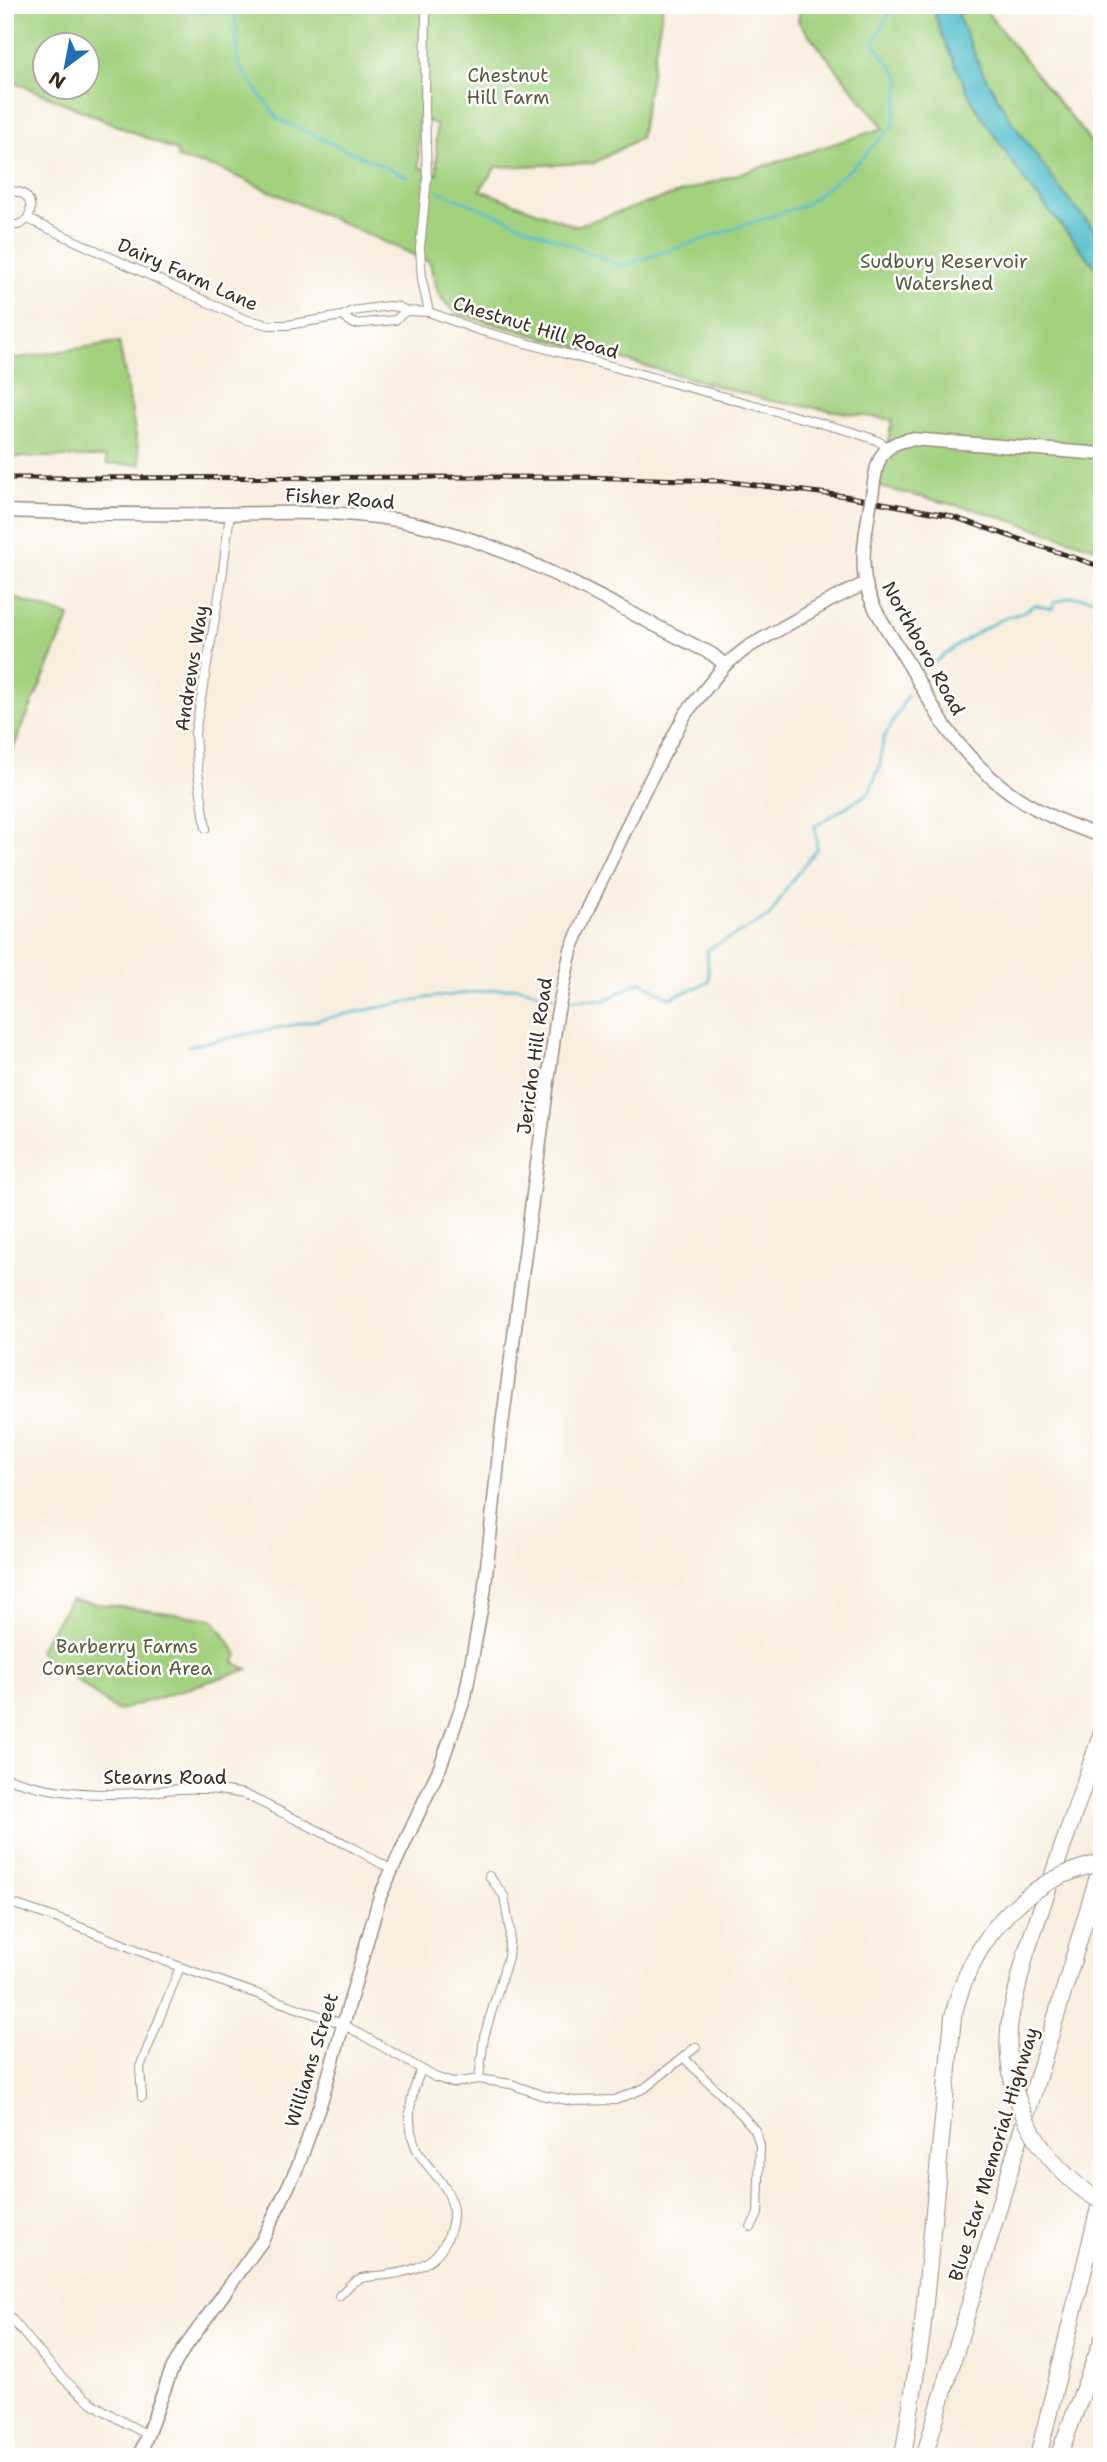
<svg xmlns="http://www.w3.org/2000/svg" width="1107" height="2462" font-family="'Shantell Sans',sans-serif">
<rect width="100%" height="100%" fill="#fff"/>
<filter id="ink" filterUnits="userSpaceOnUse"><feTurbulence type="fractalNoise" baseFrequency=".0143" numOctaves="2"/><feDisplacementMap in="SourceGraphic" scale="14" xChannelSelector="R" yChannelSelector="G"/><feConvolveMatrix kernelMatrix="1 2 1 2 8 2 1 2 1" color-interpolation-filters="sRGB"/></filter>
<filter id="wash" filterUnits="userSpaceOnUse"><feTurbulence type="fractalNoise" baseFrequency=".00686" numOctaves="4" result="noise"/><feDisplacementMap in="SourceGraphic" scale="28" xChannelSelector="R" yChannelSelector="G"/><feGaussianBlur stdDeviation="1.57" result="paint"/><feColorMatrix in="noise" values="0 0 0 0 0 0 0 0 0 0 0 0 0 0 0 0 0 1.4 0 .05"/><feComposite in="paint" operator="in"/></filter>
<g filter="url(#wash)">
<rect width="100%" height="100%" fill="#f9eede"/>
<!-- green -->
<path fill="#a3d27f" stroke="#6f7e4e" stroke-width="2" fill-rule="evenodd" d="M5,5H663L640,138L594,163L496,167L480,190L575,226L884,128L798,21L801,5H981L1102,156V550L981,511L879,487L892,420L771,401L459,314C438,302 434,284 430,262L220,169L177,158V151L5,78ZM46,46H88V88H46ZM418,118L436,124L437,174L419,167Z
M119,342L141,464H107L106,457H5V360Z
M5,595L70,616L5,767Z
M70,1600L213,1619L238,1655L234,1663L248,1669L117,1711L38,1651Z"/>
<!-- water -->
<path fill="#53bfcd" stroke="#477476" stroke-width="2" d="M932,5H956L961,23L981,69L1010,119L1060,189L1102,239V275L1027,184L973,103L942,36Z"/>
<g fill="none" stroke-linecap="round" stroke-linejoin="round">
<!-- stream -->
<path stroke="#53bfcd" stroke-width="2.5" d="M235,5L238,64L278,119L408,177
M439,191L622,266L805,205L855,165L893,126L901,79L874,43L893,5
M935,662C957,645 982,627 1008,617C1019,614 1025,612 1034,605L1052,609L1055,602L1071,597L1102,599
M572,1000L592,999L604,1001L640,981L670,998L709,982L707,950L769,917L790,883L817,848L815,826L869,793L880,765L883,740L908,694
M188,1046L426,998L517,987L553,996"/>
</g>
</g>
<g filter="url(#ink)">
<g fill="none" stroke-linecap="round" stroke-linejoin="round">
<!-- street casing -->
<g stroke="#9a8c7e" stroke-width="10">
<path id="street" d="M426,5L425,108L427,178L420,248L422,280L429,312
M5,193C39,182 39,234 5,224
M28,219L244,319L269,325H287L342,316
M406,311L395,320L354,324L342,316L352,311L389,306L399,307L406,311L429,312L478,330L853,432L876,440L888,447
M206,828L197,765L195,733L222,578L230,513
M5,1777C48,1793 92,1796 137,1793C152,1793 166,1789 180,1789C202,1788 224,1790 244,1794L354,1848L392,1870
M5,1901L67,1922L180,1967L343,2024L435,2077L453,2083L479,2079L511,2084L541,2095L573,2101L615,2100L645,2088L696,2047
M684,2058L742,2115L755,2130L760,2145L758,2214L751,2227
M479,2079L484,2037L508,1957L510,1931L504,1896L489,1876
M142,2097L140,2067L180,1967
M339,2296L353,2282L361,2278C379,2275 401,2275 418,2267C446,2255 462,2219 447,2191C439,2175 423,2164 416,2148C405,2120 410,2096 421,2070
M5,2311C32,2342 57,2378 91,2402C109,2415 129,2425 148,2435"/>
</g>
<!-- secondary casing -->
<g stroke="#9a8c7e" stroke-width="15">
<path id="secondary" d="M873,490C876,462 880,444 911,439L1102,454
M870,506C866,531 861,555 865,580C870,608 892,636 906,660C920,683 932,707 947,729C989,786 1035,815 1102,836
M5,511C76,514 146,515 217,514C277,513 337,510 397,520C510,540 610,605 712,654L725,665
M139,2457L172,2369L183,2350L262,2241L298,2166L321,2102L380,1896L440,1767L465,1697L484,1594L502,1425L557,1015L571,950L588,909L643,793L686,713L725,665L748,647L833,599L866,583"/>
</g>
<!-- highway casing -->
<g stroke="#9a8c7e" stroke-width="18">
<path id="highway" d="M1011,2014L1026,1953L1102,1732
M903,2457L922,2333L953,2017C962,1977 979,1944 1007,1914
M924,2457L1102,1863
M1038,2457L1102,2195
M1058,2457L1102,2341"/>
</g>
<!-- street -->
<use href="#street" stroke="#fff" stroke-width="8"/>
<!-- secondary -->
<use href="#secondary" stroke="#fff" stroke-width="12"/>
<!-- highway -->
<use href="#highway" stroke="#fff" stroke-width="16"/>
<!-- rail casing -->
<g stroke="#3b2a1e" stroke-width="5">
<path id="rail" d="M5,478L581,477L722,481L845,496L947,515L1102,567"/>
</g>
<!-- rail -->
<use href="#rail" stroke="#fff" stroke-width="2.5" stroke-dasharray="8" stroke-linecap="butt"/>
<!-- secondary-bridge casing -->
<g stroke="#9a8c7e" stroke-width="15" stroke-linecap="butt">
<path id="secondary-bridge" d="M870,506L873,490"/>
</g>
<!-- highway-bridge casing -->
<g stroke="#9a8c7e" stroke-width="18" stroke-linecap="butt">
<path id="highway-bridge" d="M1007,1914C1033,1888 1065,1870 1102,1863
M1011,2014C998,2089 1037,2164 1102,2202"/>
</g>
<!-- secondary-bridge -->
<use href="#secondary-bridge" stroke="#fff" stroke-width="12"/>
<!-- highway-bridge -->
<use href="#highway-bridge" stroke="#fff" stroke-width="16"/>
</g>
</g>
<g text-anchor="middle" stroke-width="5" stroke-linejoin="round" paint-order="stroke">
<!-- park labels -->
<g font-size="19" fill="#5a5c3b" stroke="#fff">
<text x="508" y="82">Chestnut<tspan x="508" dy="22">Hill Farm</tspan></text>
<text x="944" y="268">Sudbury Reservoir<tspan x="944" dy="22">Watershed</tspan></text>
<text x="127" y="1653">Barberry Farms<tspan x="127" dy="22">Conservation Area</tspan></text>
</g>
<!-- street labels -->
<g font-size="19" fill="#3b2a1e" stroke="#fff">
<text transform="translate(188 274) rotate(24)" y="7">Dairy Farm Lane</text>
<text transform="translate(536 327) rotate(17)" y="7">Chestnut Hill Road</text>
<text transform="translate(340 498) rotate(4)" y="7">Fisher Road</text>
<text transform="translate(924 648) rotate(61)" y="7">Northboro Road</text>
<text transform="translate(191 668) rotate(-81)" y="7">Andrews Way</text>
<text transform="translate(534 1056) rotate(-82)" y="7">Jericho Hill Road</text>
<text x="165" y="1784">Stearns Road</text>
<text transform="translate(311 2060) rotate(-73)" y="7">Williams Street</text>
<text transform="translate(993 2154) rotate(-73)" y="7">Blue Star Memorial Highway</text>
</g>
</g>
<!-- margin -->
<rect width="1107" height="2462" fill="none" stroke="#fff" stroke-width="28"/>
<!-- north arrow -->
<g transform="translate(66 66) rotate(212)"><circle r="33" fill="#ffffff" stroke="#b1aaa5" stroke-width="2"/>
<path d="M0-5L12 26L0 18L-12 26Z" fill="#1f6fb2"/>
<text y="-10" font-size="19" font-weight="bold" text-anchor="middle" fill="#3b2a1e">N</text>
</g>
</svg>
